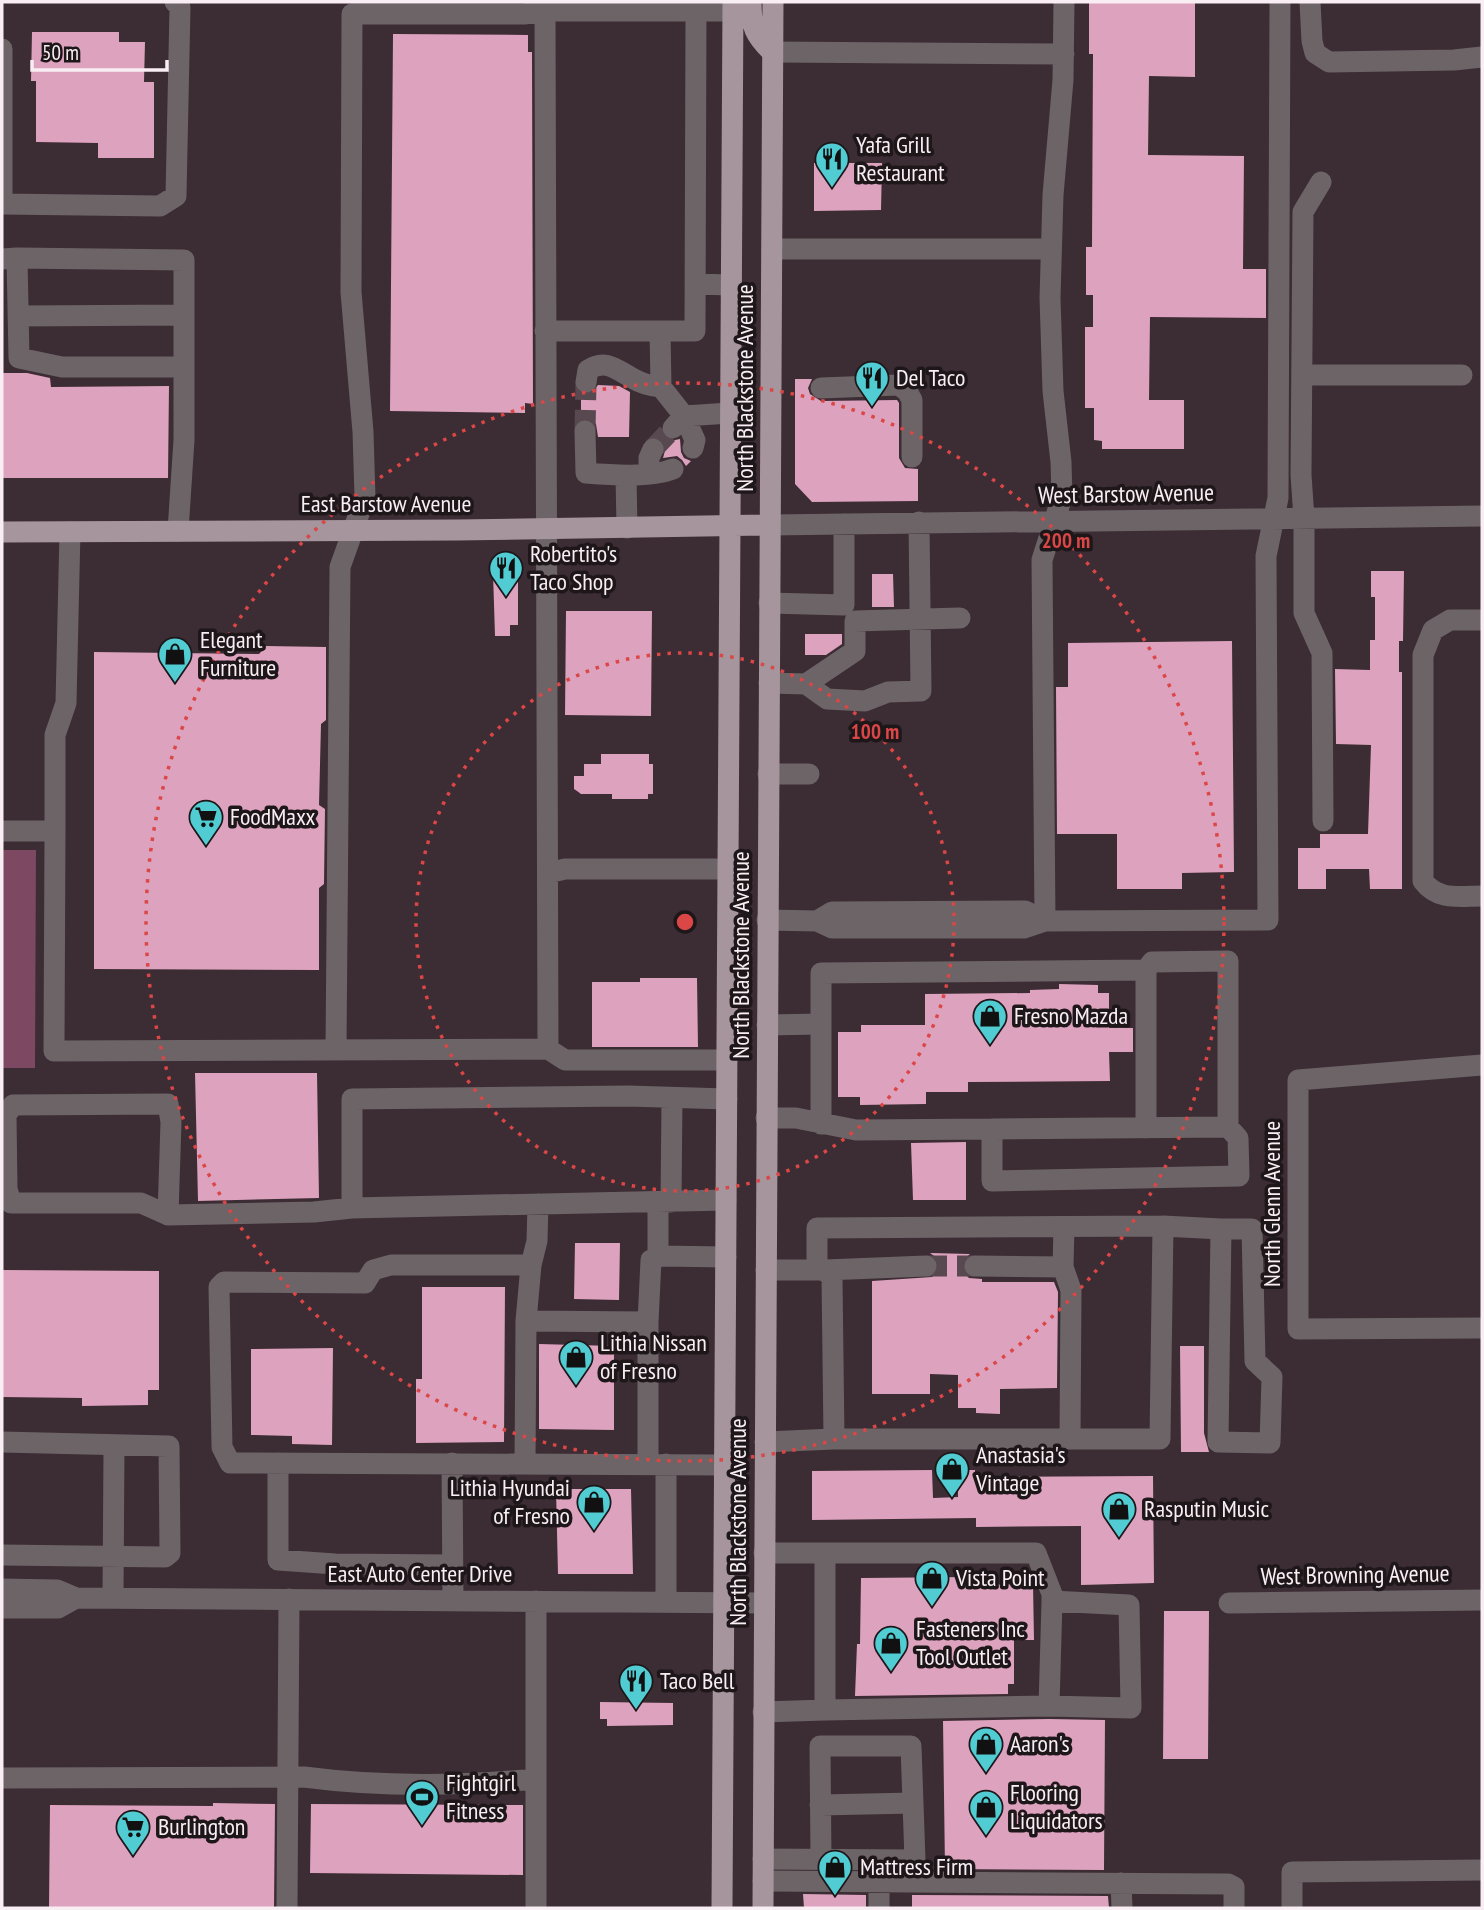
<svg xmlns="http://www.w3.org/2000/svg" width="1484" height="1910" font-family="'PT Sans Narrow',sans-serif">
<rect width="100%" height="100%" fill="#3c2c33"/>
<!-- green -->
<path fill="#7c4862" d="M2,850H36L35,1068H2Z"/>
<!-- building -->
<path fill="#dda2bd" d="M1089,2H1195V77L1149,76L1148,155L1244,156L1243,269H1266V318L1150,317L1149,400H1184V449H1102V441L1094,440V408H1085V327H1093V295H1086V247H1092L1093,54H1089Z
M32,32H119V42H145L144,82H154V158H98V143L36,142V81H31Z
M393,34L528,35V52H532L533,404L525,403V413L390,411Z
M814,163H882L881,210L814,211Z
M2,373H27L50,378L51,387L169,386L168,478H2Z
M795,379H812L808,388L810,394L821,401L897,400L899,403V458L905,468L918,469V501L812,502L795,484Z
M598,385L619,386L630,392L629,437H598L596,424L591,419H581V394H591Z
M661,433L670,441L680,439L681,452L684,458L691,461L686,466L682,460L677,456L663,458L666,447L663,441L657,437Z
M1371,571H1404L1403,641H1399V672H1402V889H1370L1369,869H1326V889H1298V848H1320V834H1368L1371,745L1336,744L1335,669L1370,670V640H1375V597H1371Z
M518,572V625H510V636H495L493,573Z
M872,574H893L894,607H872Z
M566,611H652L651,716L565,715Z
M805,634H842V644L826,655H805Z
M1232,641L1234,872L1182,873V889H1117V834H1057L1056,687H1068V643Z
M266,646L326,647V720L321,724L319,805L325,809L324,884L319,888V970L94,969V652L259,654Z
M601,754H649V764H653V794H648V799H612V794H581L577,791L574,789V776H584V764H601Z
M640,978H697L698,1047H592V982H640Z
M1059,984L1098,985V993H1109V1028H1133V1052H1109L1110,1081L968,1082V1092H926V1104L860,1105V1097H838V1032H861V1025H925V994L1030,993V990L1059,989Z
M195,1073H317L319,1198L198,1201Z
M966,1142V1200H913L911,1143Z
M575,1243H620L619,1300L574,1299Z
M930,1253L970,1254L963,1260V1272L969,1278L982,1279V1282H1054L1058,1292L1057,1388L1000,1389V1414L976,1413V1408H958V1375L930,1374V1394H872V1281L932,1277L937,1273L939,1265L937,1258Z
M2,1270L159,1271V1390H148V1405L82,1406V1398L2,1397Z
M422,1287H505L504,1442L416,1443V1379H422Z
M539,1344L614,1346V1430L539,1429Z
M1180,1346H1204V1433L1209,1452H1181Z
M333,1348L332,1445L292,1444V1436L251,1435V1349Z
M932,1470L933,1498L958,1497V1470H975V1477L1153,1476L1154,1583L1081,1585V1526L976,1527V1518L812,1520V1471Z
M556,1489H631L633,1574H558Z
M970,1577V1585L1033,1584L1034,1640H1014V1684H1008V1694L855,1696L857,1644H860L861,1578Z
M1164,1611H1209L1208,1759H1163Z
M600,1702L673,1703V1725L607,1726V1719H600Z
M1049,1719L1105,1720L1104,1870L945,1869L943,1721Z
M213,1803L275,1804L274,1908H49L50,1805L213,1806Z
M311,1804L523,1805V1875L310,1873Z
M803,1894L866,1895V1908H804Z
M912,1895L1108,1896L1109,1908H912Z"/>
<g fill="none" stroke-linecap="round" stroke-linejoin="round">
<!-- minor-tunnel -->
<path stroke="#584950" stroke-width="21" stroke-dasharray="21 10" stroke-linecap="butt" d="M585,431L586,382
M653,449L673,428
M926,1266H975"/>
<!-- minor -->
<path stroke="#6c6467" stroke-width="21" d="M1310,2L1312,41L1315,53L1329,62L1454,60L1482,57
M545,11L548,1049
M2,49V204
M772,52L1064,54
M1321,182L1303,212L1301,475L1304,518V613L1322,653L1323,821
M2,204L160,206L176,196L180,7L175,2
M772,249H1050
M17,258L184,260V367
M2,259L17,258L19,358L62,367H184V440L178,531
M695,284L731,285
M18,316L184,315
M545,331H695L696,11
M660,331L661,387L684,416L730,413
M1302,375H1462
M586,382L588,370C606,358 617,370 634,379C642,384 652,386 661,387
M821,388L899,385L907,391L912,400V457
M673,428L684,416L695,440L693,448
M585,431L586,473C611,475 650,478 673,469
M649,472V458L653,449
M626,476L627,528
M770,525L1482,516
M769,603L844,605V524
M1482,620H1450L1433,630L1423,655V881C1438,901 1459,896 1482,896
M769,683L806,684L827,699L865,701L888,692L921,691L919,522
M806,684L855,651V621L960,618
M768,774H809
M2,831H55V735L66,703L70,532
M55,831L54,1051L548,1049L565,1060H727
M548,873L565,869H728
M767,920L817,921L832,928H1024L1045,921L1268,920L1266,556L1278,498L1280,2
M817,921L832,912L1025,911L1045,921
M1045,921L1042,560L1062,497L1061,462L1053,391L1050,298L1053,195L1063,80L1064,2
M1146,970V1128
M821,1024V1124
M336,1050L340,567L365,497L363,432L351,292L352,14H524L545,11H733
M1482,1065L1298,1080V1329L1482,1328
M766,1118H796L856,1130L992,1129V1181L1239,1176L1238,1138L1228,1127V961L1152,962L1146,970L821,973V1024L767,1025
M992,1129L1228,1127
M726,1200L352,1208V1099L628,1096L727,1099
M658,1202V1257
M671,1202L672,1098
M168,1215L171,1122L168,1104L13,1105L6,1115L7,1189L11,1203H141L168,1215L314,1212L352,1208
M1163,1226L1221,1229L1218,1442L1270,1443L1272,1377L1255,1361L1252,1229H1221
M531,1265L537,1241L538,1204
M975,1266L1063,1267L1064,1227
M1063,1267L1071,1290L1070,1439
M817,1270V1228L1163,1226L1160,1439H834
M825,1270L926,1266
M648,1322V1464
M2,1442L169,1446L170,1553L165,1557L2,1555
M765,1442L834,1439L832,1278L825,1270H766
M278,1463V1560L335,1564L452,1565
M452,1463L453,1600
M525,1464L526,1321
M666,1464V1602
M725,1465L230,1463L222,1447L219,1287L224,1282L365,1283L373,1270L391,1265H531L526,1321L648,1322L651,1260L661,1256L726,1257
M764,1553H1036L1052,1594V1601L1049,1706L1131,1708L1129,1605L1052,1601
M825,1553V1710L1049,1706
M2,1589L57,1590L76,1598L764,1603
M113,1598L114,1446
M1229,1603L1482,1600
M2,1608H58L76,1598
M763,1712L825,1710
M2,1778L304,1777C380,1787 459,1786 535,1779
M820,1805L913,1803
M763,1859L915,1860L911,1746H820L821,1859
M763,1881L1228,1884L1234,1887V1908
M1121,1883L1122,1908
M287,1908L289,1599
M536,1908V1601
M879,1908V1882
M1292,1908V1872L1482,1870"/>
<!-- major -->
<path stroke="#a6959c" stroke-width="21" d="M751,2C751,27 755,35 772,52
M2,532L457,530L770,525
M722,1908L733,2
M763,1908L773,2"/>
</g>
<!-- distance rings -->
<g fill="none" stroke="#db4646" stroke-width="3.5" stroke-dasharray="3.5 7">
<circle cx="685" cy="922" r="269"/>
<circle cx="685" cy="922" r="539"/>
</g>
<!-- icons -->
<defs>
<g id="restaurant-pin" transform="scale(1.75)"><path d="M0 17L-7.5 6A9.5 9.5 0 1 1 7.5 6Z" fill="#51ccd2" stroke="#1e171a"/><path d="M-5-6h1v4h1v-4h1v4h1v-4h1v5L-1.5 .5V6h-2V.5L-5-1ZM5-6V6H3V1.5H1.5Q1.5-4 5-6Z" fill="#111"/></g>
<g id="shop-pin" transform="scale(1.75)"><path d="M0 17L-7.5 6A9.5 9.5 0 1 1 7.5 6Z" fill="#51ccd2" stroke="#1e171a"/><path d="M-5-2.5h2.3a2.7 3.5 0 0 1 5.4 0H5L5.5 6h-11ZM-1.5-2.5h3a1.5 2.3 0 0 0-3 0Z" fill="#111"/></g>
<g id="supermarket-pin" transform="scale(1.75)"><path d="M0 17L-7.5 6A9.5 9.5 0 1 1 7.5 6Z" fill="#51ccd2" stroke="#1e171a"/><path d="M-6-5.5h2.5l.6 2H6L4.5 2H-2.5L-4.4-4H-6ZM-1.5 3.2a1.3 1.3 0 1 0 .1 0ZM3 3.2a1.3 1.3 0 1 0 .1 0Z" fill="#111"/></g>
<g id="stadium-pin" transform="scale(1.75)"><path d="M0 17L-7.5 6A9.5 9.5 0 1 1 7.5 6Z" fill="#51ccd2" stroke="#1e171a"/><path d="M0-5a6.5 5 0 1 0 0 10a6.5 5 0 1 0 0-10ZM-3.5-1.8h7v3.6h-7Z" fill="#111"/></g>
</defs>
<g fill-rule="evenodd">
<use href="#restaurant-pin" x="832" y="159"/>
<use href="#restaurant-pin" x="872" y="378"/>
<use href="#restaurant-pin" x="506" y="568"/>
<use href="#shop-pin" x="175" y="654"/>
<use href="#supermarket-pin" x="206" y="817"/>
<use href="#shop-pin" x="990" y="1016"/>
<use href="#shop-pin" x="576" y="1357"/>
<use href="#shop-pin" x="952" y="1469"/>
<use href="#shop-pin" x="594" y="1502"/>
<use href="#shop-pin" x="1119" y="1509"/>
<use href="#shop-pin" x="932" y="1578"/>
<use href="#shop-pin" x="891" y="1643"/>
<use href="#restaurant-pin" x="636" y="1681"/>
<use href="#shop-pin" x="986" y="1744"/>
<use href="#stadium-pin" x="422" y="1797"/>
<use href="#shop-pin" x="986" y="1807"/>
<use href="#supermarket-pin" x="133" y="1827"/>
<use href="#shop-pin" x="835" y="1867"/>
</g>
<g text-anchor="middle" stroke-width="7" stroke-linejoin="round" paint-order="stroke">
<!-- poi labels -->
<g font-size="24" fill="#f9eef3" stroke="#1e171a" text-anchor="start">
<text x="856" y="153">Yafa Grill<tspan x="856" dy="28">Restaurant</tspan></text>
<text x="896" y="386">Del Taco</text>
<text x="530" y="562">Robertito's<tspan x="530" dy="28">Taco Shop</tspan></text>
<text x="200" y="648">Elegant<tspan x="200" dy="28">Furniture</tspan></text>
<text x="230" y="825">FoodMaxx</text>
<text x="1014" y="1024">Fresno Mazda</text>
<text x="600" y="1351">Lithia Nissan<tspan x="600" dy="28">of Fresno</tspan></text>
<text x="976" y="1463">Anastasia's<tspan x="976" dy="28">Vintage</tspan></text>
<text x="570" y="1496" text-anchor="end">Lithia Hyundai<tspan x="570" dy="28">of Fresno</tspan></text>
<text x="1144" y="1517">Rasputin Music</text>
<text x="956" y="1586">Vista Point</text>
<text x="916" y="1637">Fasteners Inc<tspan x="916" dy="28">Tool Outlet</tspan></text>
<text x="660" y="1689">Taco Bell</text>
<text x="1010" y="1752">Aaron's</text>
<text x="446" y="1791">Fightgirl<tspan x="446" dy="28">Fitness</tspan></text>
<text x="1010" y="1801">Flooring<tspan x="1010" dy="28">Liquidators</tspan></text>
<text x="158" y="1835">Burlington</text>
<text x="860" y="1875">Mattress Firm</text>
</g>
<!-- street labels -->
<g font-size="24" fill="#f9eef3" stroke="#1e171a">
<text transform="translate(745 388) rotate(-90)" y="8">North Blackstone Avenue</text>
<text transform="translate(1126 494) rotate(-1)" y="8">West Barstow Avenue</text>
<text x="386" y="512">East Barstow Avenue</text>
<text transform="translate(741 955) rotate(-90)" y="8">North Blackstone Avenue</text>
<text transform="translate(1272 1204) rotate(-90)" y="8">North Glenn Avenue</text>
<text transform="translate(738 1522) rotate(-90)" y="8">North Blackstone Avenue</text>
<text x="420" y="1582">East Auto Center Drive</text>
<text transform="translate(1355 1575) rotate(-1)" y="8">West Browning Avenue</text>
</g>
</g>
<circle cx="685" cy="922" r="10" fill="#db4646" stroke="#1e171a" stroke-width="3.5"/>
<g font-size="21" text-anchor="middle" font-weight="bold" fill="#db4646" stroke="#1e171a" stroke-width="7" stroke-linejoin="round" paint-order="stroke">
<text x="1066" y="548">200 m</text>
<text x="875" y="739">100 m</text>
</g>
<!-- border -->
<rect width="1484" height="1910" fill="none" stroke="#f9eef3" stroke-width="7"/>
<!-- scale -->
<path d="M32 60v10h135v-10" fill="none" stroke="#f9eef3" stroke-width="3.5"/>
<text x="42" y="60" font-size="21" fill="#f9eef3" stroke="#1e171a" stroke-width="5" paint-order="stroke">50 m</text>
</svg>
